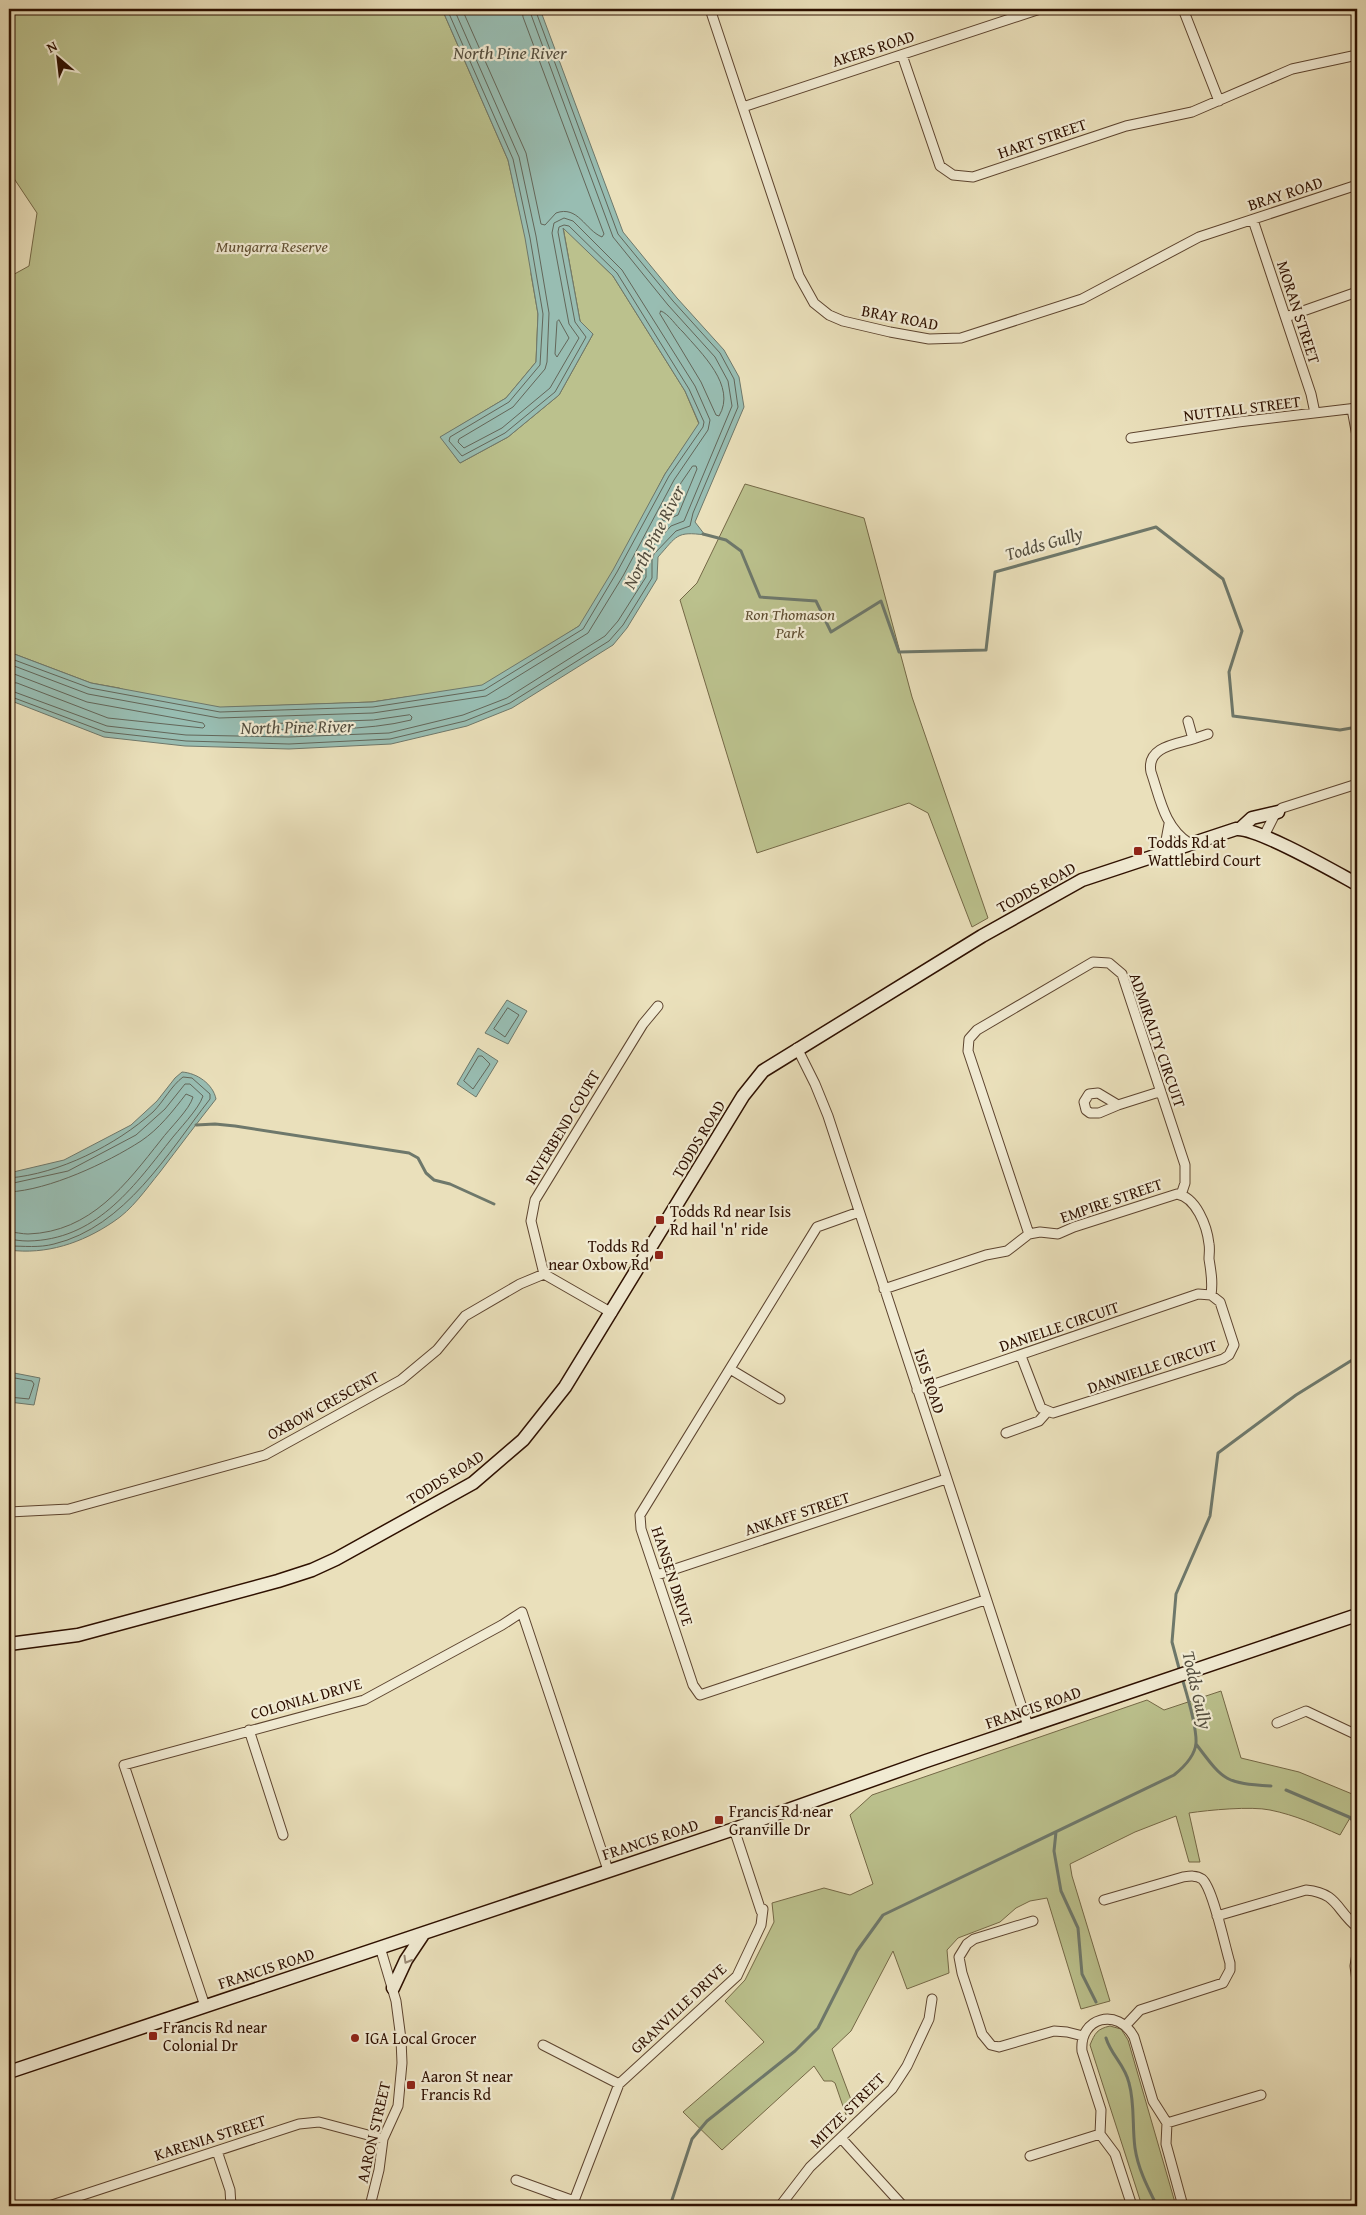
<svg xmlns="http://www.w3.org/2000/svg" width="1366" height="2215" font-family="'Gentium Book Plus',serif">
<rect width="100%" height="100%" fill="#eae0bb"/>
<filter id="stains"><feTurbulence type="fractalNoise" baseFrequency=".004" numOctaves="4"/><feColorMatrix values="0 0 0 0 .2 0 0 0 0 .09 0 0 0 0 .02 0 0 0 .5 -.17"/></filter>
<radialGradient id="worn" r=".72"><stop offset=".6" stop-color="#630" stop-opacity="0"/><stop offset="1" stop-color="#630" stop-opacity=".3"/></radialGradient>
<!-- green -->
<path fill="#bbc18d" stroke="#746846" d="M9,9H442L508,160L524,231L533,256L531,274L538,314L536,362L506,398L441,437L460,463L508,437L559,395L593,334L580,321L563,227L613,276L685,391L699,424L665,474L592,615L579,626L475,693L406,697L372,702L183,709L119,688L91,683L9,652V277L29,266L37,213L9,171Z
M745,484L864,518L912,697L988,918L972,927L928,813L909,803L757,853L680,600L697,583Z
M1221,1691L1241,1758L1299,1772L1357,1796V1806L1340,1835C1317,1825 1295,1815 1270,1810C1251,1806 1209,1810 1189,1813L1200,1862H1189L1176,1816L1135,1832L1070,1864L1072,1876L1110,2001L1081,2009L1047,1898L1030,1901L1016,1908L1000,1922L958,1938L947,1950L949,1973L907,1989L893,1951L851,2031L832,2049L853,2105L846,2115L835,2083L832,2081H824L814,2066L722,2150L683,2112L764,2042L725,2001L745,1980L774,1922L772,1903L824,1888L850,1895L873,1884L850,1815L872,1795L1147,1700L1164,1710Z
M1110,2026L1121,2029L1128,2040L1176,2206H1142L1090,2045C1095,2033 1097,2029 1110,2026Z"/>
<!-- water -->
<path fill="#98bdb2" stroke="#6e786b" d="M442,9H540L623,232L677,298L724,350L739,377L744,407L695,522L705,535C676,531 677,536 658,557L657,579L627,628L613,645L512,708L467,726L391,744L289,749L185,746L104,737L9,700V652L91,683L220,707L372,702L482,685L579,626L613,570L665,474L699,423L685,391L613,276L563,228L580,321L593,334L559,395L508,437L460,463L440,437L506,398L536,362L538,314L525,238L508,160Z
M507,1000L527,1011L508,1044L485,1033Z
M478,1048L498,1061L476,1097L457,1084Z
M182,1072C197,1073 213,1084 216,1099C197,1123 179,1147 160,1172C146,1189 132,1210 113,1222C82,1243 46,1255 9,1250V1173L64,1160L131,1125L157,1101L175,1078Z
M9,1372L40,1378L34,1405L9,1402Z"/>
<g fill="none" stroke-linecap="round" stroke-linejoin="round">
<!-- shore -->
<path stroke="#636659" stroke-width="1" d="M462,9L526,153L541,224L545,225L556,213C578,205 585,230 602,237L604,234L523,17L522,9
M661,311C669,314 676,326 683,332C701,353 737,386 719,416L716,415L701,382L660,314Z
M559,320L569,338L557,357L555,354L557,322Z
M693,466H696L697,469L678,515L663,521L662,518L681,483Z
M9,658L90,688L220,712L373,707L484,690L583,629L617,572L669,476L703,427L704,422L689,389L617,273L569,226L564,225L559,227L558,232L575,322L586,337L555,392L505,433L462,456L449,441L450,437L509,402L540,365L543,314L530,238L513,159L447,9
M9,664L88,694L219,718L373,713L486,696L588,633L623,576L674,480L708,430L710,420L695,386L622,270L573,221L564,218L554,223L552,233L569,324L579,338L550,388L502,428L464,448L458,442L459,439L513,407L545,369L547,362L549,313L536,236L519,157L454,9
M9,672L87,702L203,723L205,726L203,728L108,718L17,683L9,682
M9,690L107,726L186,735L289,737L389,733L463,715L507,698L605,636L618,621L646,577V559L649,550L671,526L684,521L732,406L728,381L715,357L668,305L613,237L529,9
M9,696L105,732L186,741L289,744L390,739L465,721L510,703L609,641L623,625L652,578V560L654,554L676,531L690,526L693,513L738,407L734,379L720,353L673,301L618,234L535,9
M410,715L412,717L411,720C368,731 306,730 261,729L259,727L261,724L373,720Z
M508,1008L519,1015L505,1037L494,1029Z
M479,1056H482L490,1064L473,1089L464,1081Z
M9,1178C59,1174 116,1145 153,1112C164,1101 171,1086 183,1077L192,1078L210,1094V1099C168,1153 125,1227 54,1244C39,1248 24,1246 9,1246
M9,1184L68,1171L136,1135L165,1109L185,1084H190L203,1096C199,1109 178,1130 169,1142C132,1189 95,1240 28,1241C21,1241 15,1240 9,1239
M9,1192C49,1190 107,1163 141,1141C159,1129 173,1111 186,1094L193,1097C190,1109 169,1129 161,1140C126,1184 91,1232 28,1234C22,1234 15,1232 9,1232
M9,1377L32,1381L34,1384L29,1399L9,1397"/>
<!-- stream -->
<path stroke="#6e786b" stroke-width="3" d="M703,534L726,540L741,551L760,597L816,601L831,632L881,601L899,652L986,650L995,572L1156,527L1223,579L1242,631L1229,672L1233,716L1340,730L1357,727
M196,1125L215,1124L235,1126L409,1153L418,1158L426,1173L434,1180L450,1184L494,1204
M1357,1216V1218
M1180,1672L1172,1642L1176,1594L1210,1516L1218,1453L1296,1395L1357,1357
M1196,1744C1224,1781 1224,1783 1271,1786
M1286,1790L1349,1817L1357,1824
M1056,1832L1054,1851L1061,1891L1078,1928L1082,1974L1096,2002
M1106,2038C1111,2055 1125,2065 1129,2083C1135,2104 1132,2127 1135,2148C1138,2169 1148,2188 1157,2206
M670,2206L692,2139L707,2121L795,2051L818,2028L857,1951L883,1915L1174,1775C1184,1767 1195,1756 1196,1743C1197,1726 1187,1695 1182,1678"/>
<!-- street casing -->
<g stroke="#5d442f" stroke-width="11">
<path id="street" d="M710,9L799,276L814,303L829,315L843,321L890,332L929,339L961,338L1082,299L1199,237L1357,185
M1183,9L1219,101
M902,55L940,166L953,175L973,177L1126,126L1192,112L1292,69L1357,55
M743,107L1040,9
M1253,220L1311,394L1315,413
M1286,317L1357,292
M1352,409L1357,436
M1131,438L1238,422L1357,408
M1188,721L1193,739L1208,734
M1264,836L1274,816L1282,808L1357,784
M1189,843C1164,827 1160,798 1151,772C1146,747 1176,744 1193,739
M1164,851L1169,824
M797,1048L815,1084L828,1116L1028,1726
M1118,1105L1098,1093L1089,1094L1084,1102L1086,1110L1090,1113H1099L1118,1105L1159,1092
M859,1212L817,1227L640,1515L641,1529L693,1685L700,1695L985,1600
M1029,1234L968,1051L969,1039L977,1030L1093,962L1109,963L1122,974L1185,1165V1183L1181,1195
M544,1274L531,1221L535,1200L643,1024L658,1006
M884,1289L986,1255L1007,1251L1029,1234L1040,1232L1058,1234L1074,1227L1177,1194C1196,1197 1207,1226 1209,1244C1210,1249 1209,1254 1209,1259C1211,1272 1213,1281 1211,1295
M730,1369L780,1399
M917,1390L1198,1294L1211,1295L1220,1302L1234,1345L1229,1355L1223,1359L1053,1413L1041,1408L1021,1356
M1006,1433L1039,1421L1047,1412
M9,1512L69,1509L265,1455L401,1380L437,1350L465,1316L520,1284L544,1274L612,1313
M657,1575L946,1479
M1277,1723L1306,1711L1357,1735
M249,1730L283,1835
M1104,1900L1183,1877C1190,1876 1196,1875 1202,1879C1213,1888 1225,1947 1230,1963V1970L1223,1983L1140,2010L1126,2025
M1217,1916L1306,1890C1338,1893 1336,1910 1357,1927
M1033,1921L974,1939L967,1944L959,1957L962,1973L982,2034L991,2045L999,2047L1054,2031L1067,2032L1083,2036
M1357,1954L1355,1966L1357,1981
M205,2006L124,1765L364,1700L502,1625L522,1612L608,1870
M543,2045L619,2084
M1167,2123L1261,2095
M841,2138L903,2206
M217,2151L230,2190L231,2206
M1030,2156L1100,2134
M516,2180L574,2201
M49,2206L299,2124L319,2122L383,2139
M370,2206L379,2170L383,2139L398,2106L402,2063L401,2039L396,2001L380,1947
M572,2206L619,2084L737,1976L761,1925L763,1909L761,1911L734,1829
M780,2206L810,2167L892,2089L907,2066L929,2019L932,1999
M1132,2206L1115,2154L1100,2134L1101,2110L1082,2051C1079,2017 1118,2007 1134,2037L1153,2101L1167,2123L1166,2144L1183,2206"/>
</g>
<!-- secondary casing -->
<g stroke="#2e1000" stroke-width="15">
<path id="secondary" d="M1240,829L1252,818L1278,812
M9,1644L78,1635L278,1581L312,1570L336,1559L473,1483L523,1440L565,1387L743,1096L763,1071L982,936L1082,880L1236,829C1257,827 1335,872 1357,884
M393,1988L406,1960L424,1933
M9,2072L734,1829L926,1761L1357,1615"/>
</g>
<!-- street -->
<use href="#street" stroke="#f1ebd3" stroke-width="9"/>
<!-- secondary -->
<use href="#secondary" stroke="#f1ebd3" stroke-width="12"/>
</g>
<!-- one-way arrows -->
<defs><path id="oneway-chevron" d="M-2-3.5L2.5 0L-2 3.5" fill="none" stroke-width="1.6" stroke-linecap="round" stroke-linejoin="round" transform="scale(1.25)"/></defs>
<use stroke="#998874" href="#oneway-chevron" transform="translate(407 1960) rotate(120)"/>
<!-- markers -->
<g fill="#8f2418" stroke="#f1ebd3" stroke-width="2">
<rect x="1133" y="846" width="10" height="10" rx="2.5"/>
<rect x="655" y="1215" width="10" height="10" rx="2.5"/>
<rect x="654" y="1250" width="10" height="10" rx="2.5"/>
<rect x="714" y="1815" width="10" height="10" rx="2.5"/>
<rect x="148" y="2031" width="10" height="10" rx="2.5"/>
<circle cx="355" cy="2038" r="5"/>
<rect x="406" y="2080" width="10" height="10" rx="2.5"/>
</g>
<g text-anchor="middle" stroke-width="4.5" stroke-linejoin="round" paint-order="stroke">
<!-- street labels -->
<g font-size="16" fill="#2e1000" stroke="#f1ebd3">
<text transform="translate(873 48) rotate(-18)" y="6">AKERS ROAD</text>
<text transform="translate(1042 138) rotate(-19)" y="6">HART STREET</text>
<text transform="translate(1285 193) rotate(-18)" y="6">BRAY ROAD</text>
<text transform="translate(1299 312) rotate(72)" y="6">MORAN STREET</text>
<text transform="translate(900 317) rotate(11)" y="6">BRAY ROAD</text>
<text transform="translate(1242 408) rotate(-7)" y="6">NUTTALL STREET</text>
<text transform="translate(1036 887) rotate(-29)" y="6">TODDS ROAD</text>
<text transform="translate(1158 1040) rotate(71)" y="6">ADMIRALTY CIRCUIT</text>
<text transform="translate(562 1127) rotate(-59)" y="6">RIVERBEND COURT</text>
<text transform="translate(698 1139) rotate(-59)" y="6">TODDS ROAD</text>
<text transform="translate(1111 1200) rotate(-19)" y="6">EMPIRE STREET</text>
<text transform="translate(1059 1326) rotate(-19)" y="6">DANIELLE CIRCUIT</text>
<text transform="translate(1152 1366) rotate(-19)" y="6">DANNIELLE CIRCUIT</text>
<text transform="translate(930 1381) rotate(72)" y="6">ISIS ROAD</text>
<text transform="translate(323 1405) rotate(-29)" y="6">OXBOW CRESCENT</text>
<text transform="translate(445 1477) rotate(-32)" y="6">TODDS ROAD</text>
<text transform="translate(797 1513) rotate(-18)" y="6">ANKAFF STREET</text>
<text transform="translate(673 1576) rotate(72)" y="6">HANSEN DRIVE</text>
<text transform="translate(306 1698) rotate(-16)" y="6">COLONIAL DRIVE</text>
<text transform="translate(1033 1707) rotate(-19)" y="6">FRANCIS ROAD</text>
<text transform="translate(650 1839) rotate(-18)" y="6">FRANCIS ROAD</text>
<text transform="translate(266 1968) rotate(-18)" y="6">FRANCIS ROAD</text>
<text transform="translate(678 2008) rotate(-43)" y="6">GRANVILLE DRIVE</text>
<text transform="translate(847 2110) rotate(-45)" y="6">MITZE STREET</text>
<text transform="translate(373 2132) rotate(-77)" y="6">AARON STREET</text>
<text transform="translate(210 2137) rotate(-18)" y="6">KARENIA STREET</text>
</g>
<!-- park labels -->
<g font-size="16" font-style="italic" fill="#5f4e31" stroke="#f1ebd3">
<text x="272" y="252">Mungarra Reserve</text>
<text x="790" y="620">Ron Thomason<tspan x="790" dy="18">Park</tspan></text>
</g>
<!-- poi labels -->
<g font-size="16" fill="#2e1000" stroke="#f1ebd3" text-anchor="start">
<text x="1148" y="848">Todds Rd at<tspan x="1148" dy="18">Wattlebird Court</tspan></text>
<text x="670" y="1217">Todds Rd near Isis<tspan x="670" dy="18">Rd hail 'n' ride</tspan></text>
<text x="649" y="1252" text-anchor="end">Todds Rd<tspan x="649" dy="18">near Oxbow Rd</tspan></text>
<text x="729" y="1817">Francis Rd near<tspan x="729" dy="18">Granville Dr</tspan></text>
<text x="163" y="2033">Francis Rd near<tspan x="163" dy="18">Colonial Dr</tspan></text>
<text x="365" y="2044">IGA Local Grocer</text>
<text x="421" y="2082">Aaron St near<tspan x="421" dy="18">Francis Rd</tspan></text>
</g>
<!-- water labels -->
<g font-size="18" font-style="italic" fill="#534d3e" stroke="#f1ebd3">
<text x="510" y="59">North Pine River</text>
<text transform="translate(654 537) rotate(-63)" y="6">North Pine River</text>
<text transform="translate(1044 544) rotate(-16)" y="6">Todds Gully</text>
<text transform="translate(297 727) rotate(-1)" y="6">North Pine River</text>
<text transform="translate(1197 1690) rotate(77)" y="6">Todds Gully</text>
</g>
</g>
<!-- margin -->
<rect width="1366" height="2215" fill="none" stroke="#eae0bb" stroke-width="30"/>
<rect x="10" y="10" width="1346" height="2195" fill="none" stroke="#2e1000" stroke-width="2.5"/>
<rect x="15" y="15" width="1336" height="2185" fill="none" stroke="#2e1000"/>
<!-- north arrow -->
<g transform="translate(58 58) rotate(332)" stroke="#f1ebd3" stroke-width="4" paint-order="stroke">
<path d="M0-4L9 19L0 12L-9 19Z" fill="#2e1000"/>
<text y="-8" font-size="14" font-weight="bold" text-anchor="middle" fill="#2e1000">N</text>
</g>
<rect width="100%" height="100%" filter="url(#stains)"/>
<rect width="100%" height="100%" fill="url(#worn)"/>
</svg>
